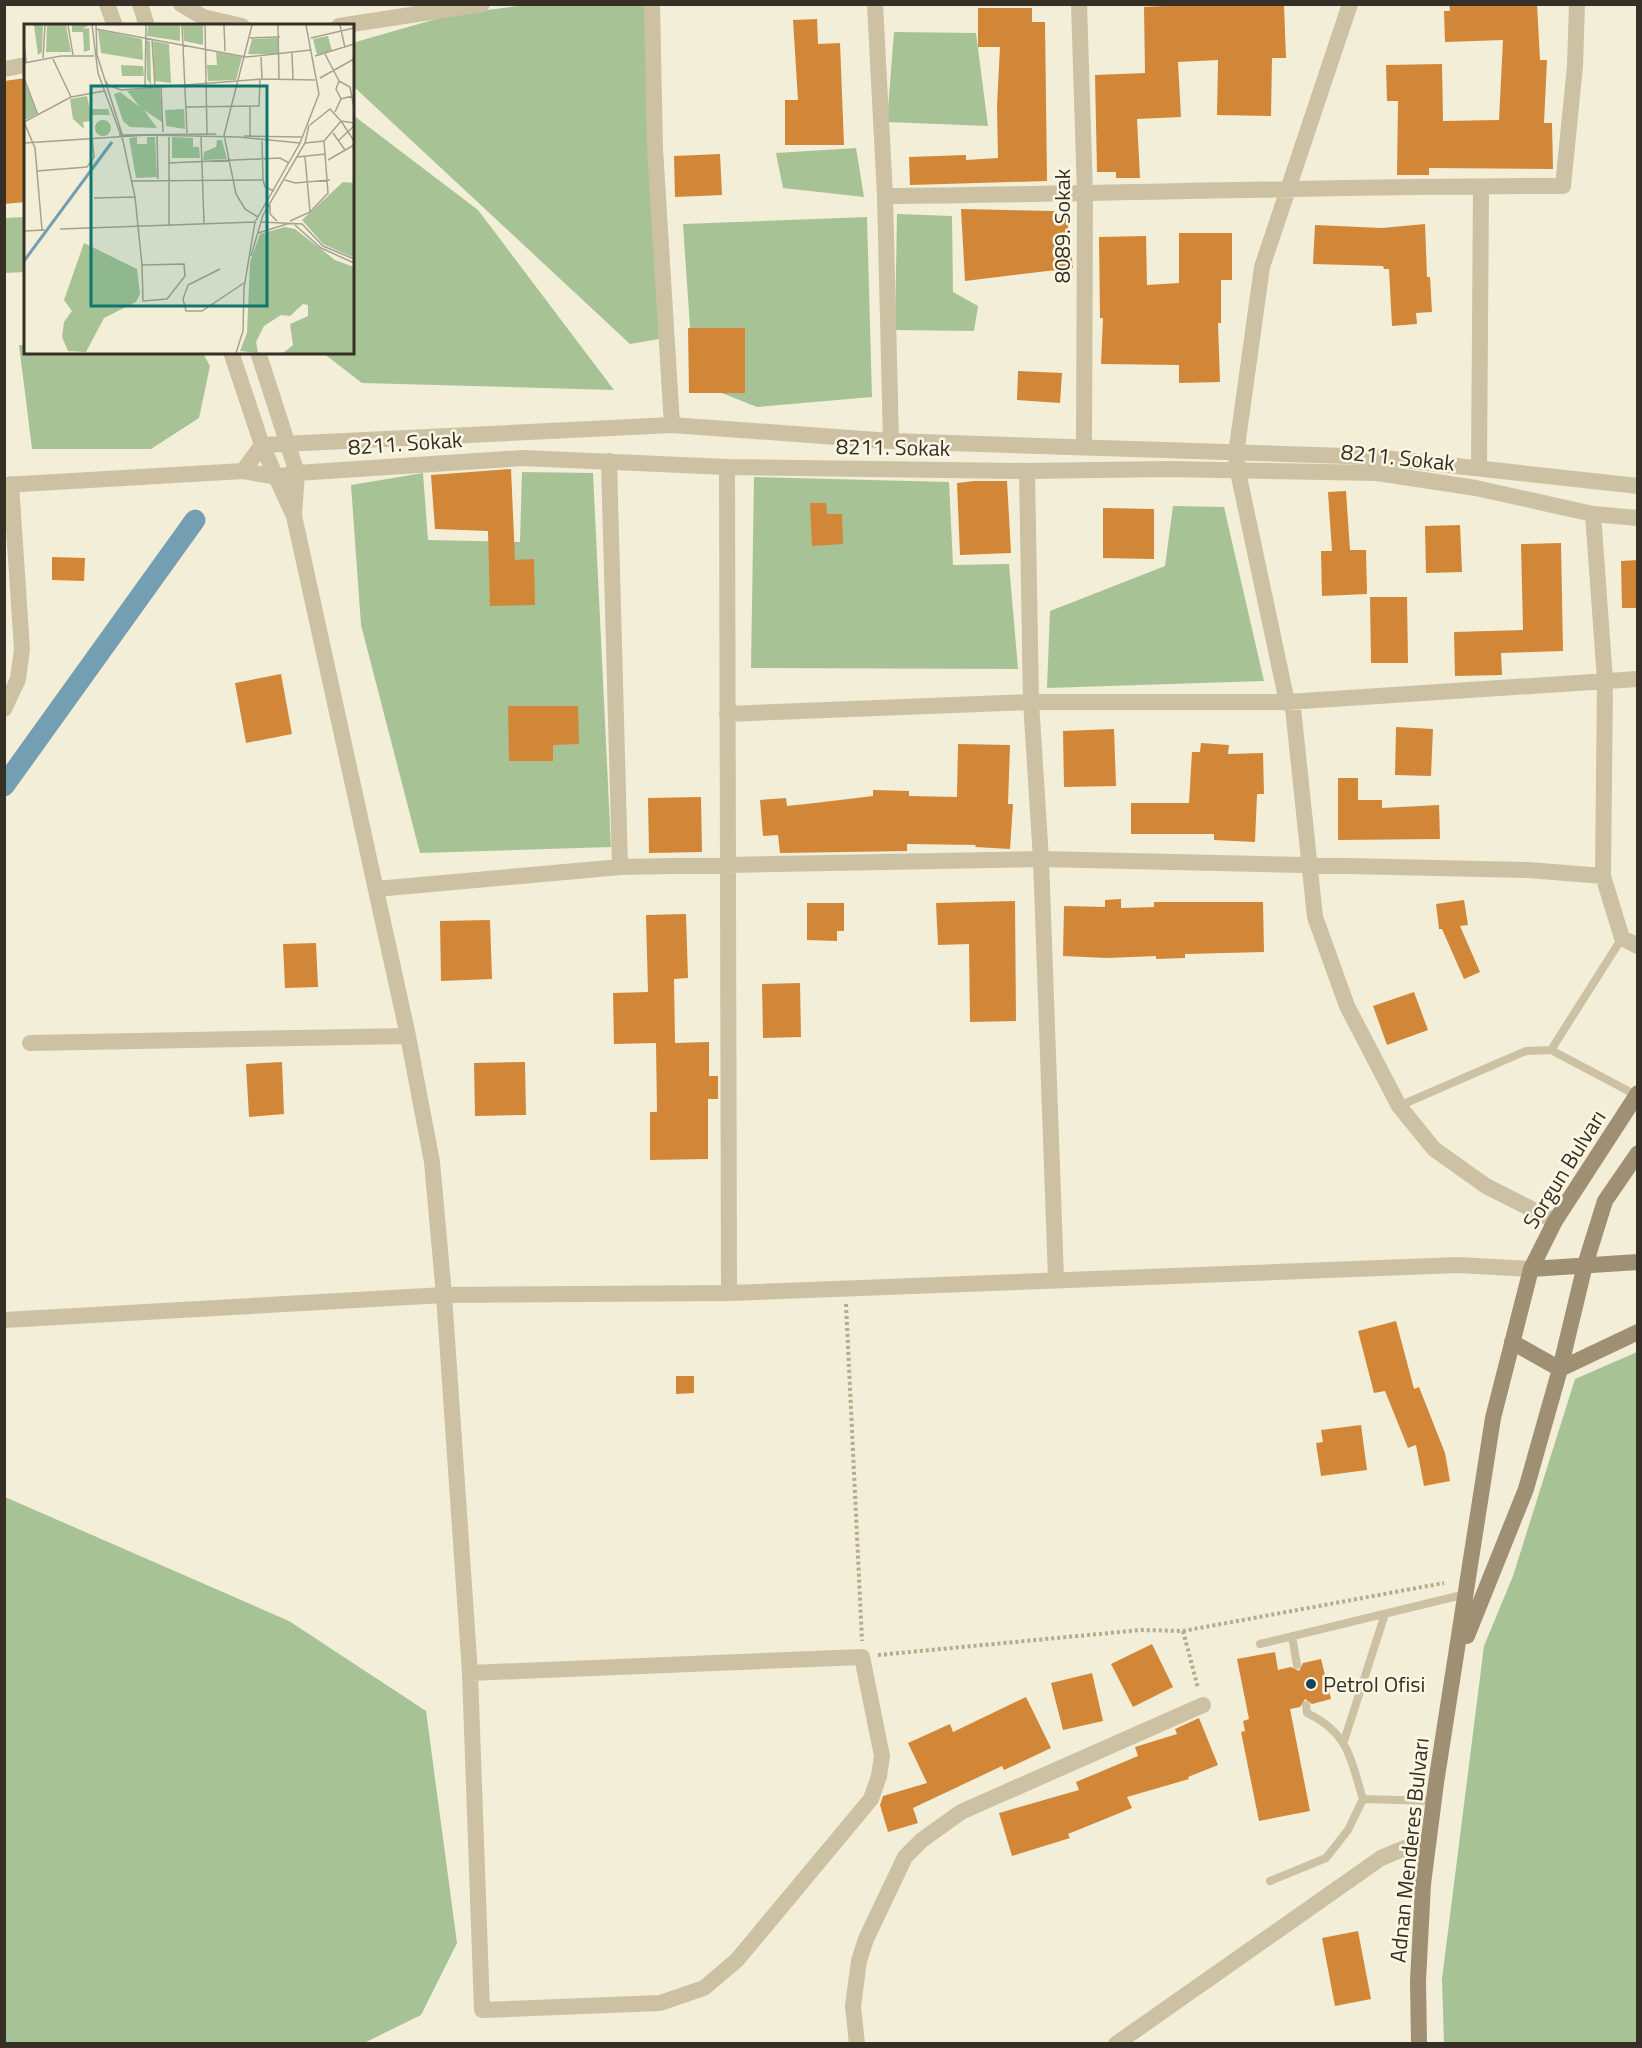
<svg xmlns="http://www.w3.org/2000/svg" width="1642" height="2048" font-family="'Titillium Web',sans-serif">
<rect width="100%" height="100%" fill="#f3eed7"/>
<!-- green -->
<path fill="#a7c396" d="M526,5H645L659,339L630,344L353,86L352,43L450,15Z
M894,32L976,33L988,126L887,122Z
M353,115L478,210L614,390L362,383L323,353L352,352Z
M856,148L864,197L783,188L776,153Z
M897,214L952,216L953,292L978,306L974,331L895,330Z
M25,217V272L5,273V218Z
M867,217L872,397L757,407L709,388L693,372L683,224Z
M19,345H25L26,352L203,353L210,366L199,418L151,449H32Z
M522,472L593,473L611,847L420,853L361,625L351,485L423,473L428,540L520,542Z
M754,477L949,482L953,565L1009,564L1018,669L751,668Z
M1173,506L1224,507L1264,681L1047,688L1050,611L1165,566Z
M1637,1352V2043H1444L1442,1979L1484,1646L1513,1576L1575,1379Z
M5,1497L289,1621L426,1711L457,1943L421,2015L364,2043H5Z"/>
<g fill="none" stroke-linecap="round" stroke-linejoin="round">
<!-- canal -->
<path stroke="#749fb3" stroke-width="21" d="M4,786L195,520"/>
</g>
<!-- building -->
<path fill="#d18737" d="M1201,4L1284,5L1286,58H1272L1271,116L1217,115L1218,60L1178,62L1181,117L1137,119L1140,178H1116V172H1097L1095,75L1145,73L1144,7Z
M1449,4H1537L1540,60H1547L1544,123H1552L1553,169L1429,168V175H1397L1398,101H1387L1386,65L1442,64L1443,121L1499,120L1503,40L1445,42L1444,11H1450Z
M978,8H1032V22H1045L1047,181L910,185L909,157L966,155V160L998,158L997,106L1000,47H978Z
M817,19L818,44L840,43L844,145H785V100H798L793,20Z
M26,78V202L4,204V81Z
M720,154L722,195L675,197L674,156Z
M961,209L1054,211L1067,219L1073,268L965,281Z
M1425,224L1427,277H1430L1432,312L1416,313L1417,324L1392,326L1389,269H1384L1383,266L1313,264L1315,225L1382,228Z
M1179,233H1232V280H1221V323H1218L1220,382L1179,383V365L1101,364L1103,318H1100L1099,237L1146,236L1147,285L1179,283Z
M688,328H745V393H689Z
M1018,371L1062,373L1060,403L1017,400Z
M511,469L515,560L534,559L535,605L490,606L488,531L435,529L431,475Z
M974,481H1007L1011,553L960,555L957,483Z
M1346,491L1350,550H1366L1367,594L1322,596L1321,551H1332L1328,492Z
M810,503H826L827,514H842L843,544L812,546Z
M1103,508L1154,509V559L1103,558Z
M1460,525L1462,572L1426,573L1425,526Z
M1561,543L1563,651L1501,653L1502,675L1455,676L1454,632L1523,630L1521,544Z
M52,557L85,558L84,581L52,580Z
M1638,560V608H1622L1621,561Z
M1370,597H1407L1408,663H1371Z
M281,674L292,734L246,743L235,683Z
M508,706H578L579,744L553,745V761H509Z
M1396,727L1433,729L1431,776L1395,775Z
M1114,729L1116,786L1064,787L1063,731Z
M1201,743L1229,745L1228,754L1263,753L1264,794H1257L1255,842L1214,840V834H1131V803H1189L1192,752H1200Z
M958,744L1010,745L1008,804H1013L1010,849L975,847L976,845L907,844V851L780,853L778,835L763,836L760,800L786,798L787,806L815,803L873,796V790L909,791V796L957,797Z
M1338,778H1358V800H1382V808L1439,805L1440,839L1338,840Z
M701,797L702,852L649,853L648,798Z
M1121,899V908L1154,907V902H1263L1264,952L1185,954V958L1156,959V956L1107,958L1063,956L1064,906L1105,907V900Z
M1464,900L1468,925L1460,926L1480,972L1464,979L1442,929H1439L1436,904Z
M1015,901L1016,1021L970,1022L969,944L938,945L936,903Z
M807,903H844V931H837V941L807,940Z
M686,914L688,978L674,979L675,1043L709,1042V1076H718V1099H708V1159L650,1160V1112H657L656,1043L614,1044L613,993L648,992L646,915Z
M490,920L492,979L441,981L440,921Z
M316,943L318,987L285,988L283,944Z
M800,983L801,1037L763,1038L762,984Z
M1414,992L1428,1030L1387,1045L1373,1006Z
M282,1062L284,1114L249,1117L246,1064Z
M525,1062L526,1115L475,1116L474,1063Z
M1396,1321L1414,1389L1419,1387L1445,1453L1450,1481L1424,1486L1416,1445L1408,1448L1385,1391L1374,1393L1358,1331Z
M676,1376H694V1393L676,1394Z
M1361,1425L1367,1470L1321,1476L1316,1443L1323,1442L1321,1430Z
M1152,1644L1173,1687L1133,1707L1111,1664Z
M1275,1652L1278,1670L1291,1667L1299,1671L1303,1663L1321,1659L1331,1699L1312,1704L1305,1699L1300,1707L1290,1709L1310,1811L1259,1821L1241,1732L1245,1731L1243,1721L1249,1719L1237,1659Z
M1092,1673L1103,1721L1063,1730L1051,1683Z
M1026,1697L1051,1748L1004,1770L1002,1766L913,1808L918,1823L888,1832L880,1805L883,1796L927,1783L908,1743L950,1724L953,1732Z
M1199,1718L1218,1765L1188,1777L1189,1779L1127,1797L1132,1808L1068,1834L1070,1838L1012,1856L999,1813L1079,1790L1076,1782L1138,1756L1135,1747L1177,1734L1175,1729Z
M1358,1931L1371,1999L1335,2006L1322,1938Z"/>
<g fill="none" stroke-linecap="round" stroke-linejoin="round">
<!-- path -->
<path stroke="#b8ab8c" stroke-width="4" stroke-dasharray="3 3" stroke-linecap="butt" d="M846,1304L862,1641
M1183,1631L1198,1688
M878,1655L1141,1630L1183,1631L1444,1583"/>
<!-- service -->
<path stroke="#ccc1a2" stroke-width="8" d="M1551,1050L1636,1095
M1399,1106L1526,1051L1551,1050L1622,938
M1292,1636L1297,1665
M1260,1644L1466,1594
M1306,1705L1307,1713C1349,1733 1350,1758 1363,1799L1434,1801
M1344,1741L1385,1614
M1270,1881L1326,1858L1348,1830L1363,1799"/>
<!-- minor -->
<path stroke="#ccc1a2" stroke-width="16" d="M181,4L203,17L242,26
M652,4L655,149L672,425
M875,4L885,196L891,441
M1079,4L1085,194L1084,447
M1350,4L1262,267L1236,454L1238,472L1287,702L1293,708L1315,917L1347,1006L1399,1106L1434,1149L1486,1186L1555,1221
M339,26L482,4
M4,69L26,65
M885,196C1111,194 1337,186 1563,186L1575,66L1577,4
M609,461L620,867
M727,467L729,1293
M1479,467L1481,187
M243,471L262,445
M1027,471L1031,702L1041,859L1056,1279
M4,485L243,471L276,477L294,516L408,1036L432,1162L444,1295L470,1673L862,1657L882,1756L879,1776L871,1799L737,1960L704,1988L660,2003L482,2010L470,1673
M1593,514L1605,680L1603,876L1622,938L1638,946
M294,515L297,473
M4,709L18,679L22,649L11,484
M727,714L1031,702H1287L1638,679
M376,889L620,867L1041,859L1528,870L1603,876
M30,1043L408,1036
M4,1320L444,1295L729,1293L1458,1265L1531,1269
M857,2044L853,2006L859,1961L866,1939L905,1857L922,1840L961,1812L1203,1705
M1116,2044L1381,1858L1429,1838"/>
<!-- tertiary -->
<path stroke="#ccc1a2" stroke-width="16" d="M107,4L115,26
M140,4L147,26
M231,352L262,445L276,477L297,473L523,458L727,467L1027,471L1168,469L1377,473L1476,488L1593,514L1638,518
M258,352L297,473
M262,445L672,425L891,441L1375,457L1638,486"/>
<!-- secondary -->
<path stroke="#a09073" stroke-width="16" d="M1531,1269L1638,1262
M1512,1342L1560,1369
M1560,1369L1638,1332
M1467,1636L1526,1489L1560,1369L1585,1265L1605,1201L1638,1153
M1419,2044L1418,1981L1423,1884L1436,1783L1493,1418L1531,1269L1555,1221L1638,1093"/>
</g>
<!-- markers -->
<circle fill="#17445b" stroke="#fbf7e4" stroke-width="2" cx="1311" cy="1684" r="6"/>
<g text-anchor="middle" stroke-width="5" stroke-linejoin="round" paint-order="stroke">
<!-- street labels -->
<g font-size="22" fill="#362f25" stroke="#fbf7e4">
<text transform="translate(1062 226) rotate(-90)" y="8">8089. Sokak</text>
<text transform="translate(405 443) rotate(-4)" y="8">8211. Sokak</text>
<text transform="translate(893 447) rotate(1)" y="8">8211. Sokak</text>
<text transform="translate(1398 457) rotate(6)" y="8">8211. Sokak</text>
<text transform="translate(1564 1169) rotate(-58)" y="8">Sorgun Bulvarı</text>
<text transform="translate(1409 1850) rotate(-84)" y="8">Adnan Menderes Bulvarı</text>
</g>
<!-- poi labels -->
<g font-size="22" fill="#362f25" stroke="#fbf7e4" text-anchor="start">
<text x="1323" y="1692">Petrol Ofisi</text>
</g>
</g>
<!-- overview -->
<g transform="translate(24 24)">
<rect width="330" height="330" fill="#f3eed7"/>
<path d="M10,1H19L18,28L14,31ZM23,1H42L47,28H22ZM48,1H65L59,5L65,4L66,26L60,28L59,8H48ZM124,1H156V17L123,12ZM159,1H179V21L160,17ZM74,6L118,15L119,36L77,29ZM304,12L308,27L293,31L289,15ZM254,14L255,30H224L228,15ZM122,16L126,17L127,61L123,55ZM129,17L145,20L147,59L131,57ZM192,28L218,33L212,56L184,57L183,41H193ZM97,41L119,42L120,52H98ZM0,56L13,90L2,96L0,92ZM136,61L138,98L120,86L133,104L106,103L99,97L90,70L96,68L116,83L103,67ZM63,72L66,85H84L86,91H67V97L59,98L60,105L49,95L46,75ZM160,85L161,105L142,102L141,86ZM71 104a8 8 0 1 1 16 0a8 8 0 1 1-16 0ZM113,113V120H123V113H131L133,153L112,154L105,114ZM148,113L169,114V123H175L176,134H148ZM193,116H198L203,135L179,136L180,128L192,123ZM319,158L330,159V234L299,220L278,196ZM261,203L271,205L311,236L330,243V329H259L269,321L266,300L284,292V281L279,280L266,292L257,291L240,302L232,318L234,329L216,327L223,309L226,238L236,210ZM60,219L113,245L116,270L112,278L80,294L62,328L44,327L38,313L40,298L48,287L40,276Z" fill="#a7c396"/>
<path fill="none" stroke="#749fb3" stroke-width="3" d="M0,237L88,118"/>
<path fill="none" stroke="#a7a290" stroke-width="1.5" d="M44,1L49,31M68,1L74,49L99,117L111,173L118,241L160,240L161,252L143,275L119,277L118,241M72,1L73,31L98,110M158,1L163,109M181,1L183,110M200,1L201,27M228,1L200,111L212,170L221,185L234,193M254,1L255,55M316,1L321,24M72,5L222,33L287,26M226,14L256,13M287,14L330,4M128,16L131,62M0,18L2,38M268,29L269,55M301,30L315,57M291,32L330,20M28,33L47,73M237,33L238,55M19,34L21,1M0,39L37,32H70M0,54L14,91M80,54L84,61L97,66L238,55L291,56M296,54L330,35M121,62L122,1M137,62L139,108M317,75L312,65L315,57L326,63L330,84M162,83L235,82L236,55M311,88L317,75L328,72M330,99L317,97L330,117M309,109L321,126M95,111L192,110M133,112L134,155M220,112L278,113M226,112V82M145,113V201M177,113L180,199M315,116L330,102M238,117L239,156L241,163L250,167M0,119L123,111L215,113L276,119M281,119L300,117L317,97L306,85L286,101M273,133L302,130M281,133L286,188M304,136L330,121M145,139L256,134L265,139M13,147L63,143L70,133L68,114M261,156L271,159L306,156M108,157L239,156M70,174L111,173M246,181V190L253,197M266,197L286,188L304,169L300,117M237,198L278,200L299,222L330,235M271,201L297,224L330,239M36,205L231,198M18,206L11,124L0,98L47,73L80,67M0,207L21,206M234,209L263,200M227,232L239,191L281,119L285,101M196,245L164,261L159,275L162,287H178L220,259M212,329L219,307L220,264L231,198L276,119L295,70L282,1"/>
<path fill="#0f766e" fill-opacity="0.15" stroke="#0f766e" stroke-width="3" d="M67,62H243V282H67Z"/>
<rect width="330" height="330" fill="none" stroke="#362f25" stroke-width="3"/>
</g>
<!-- border -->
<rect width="1642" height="2048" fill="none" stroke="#362f25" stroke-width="12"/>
</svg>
